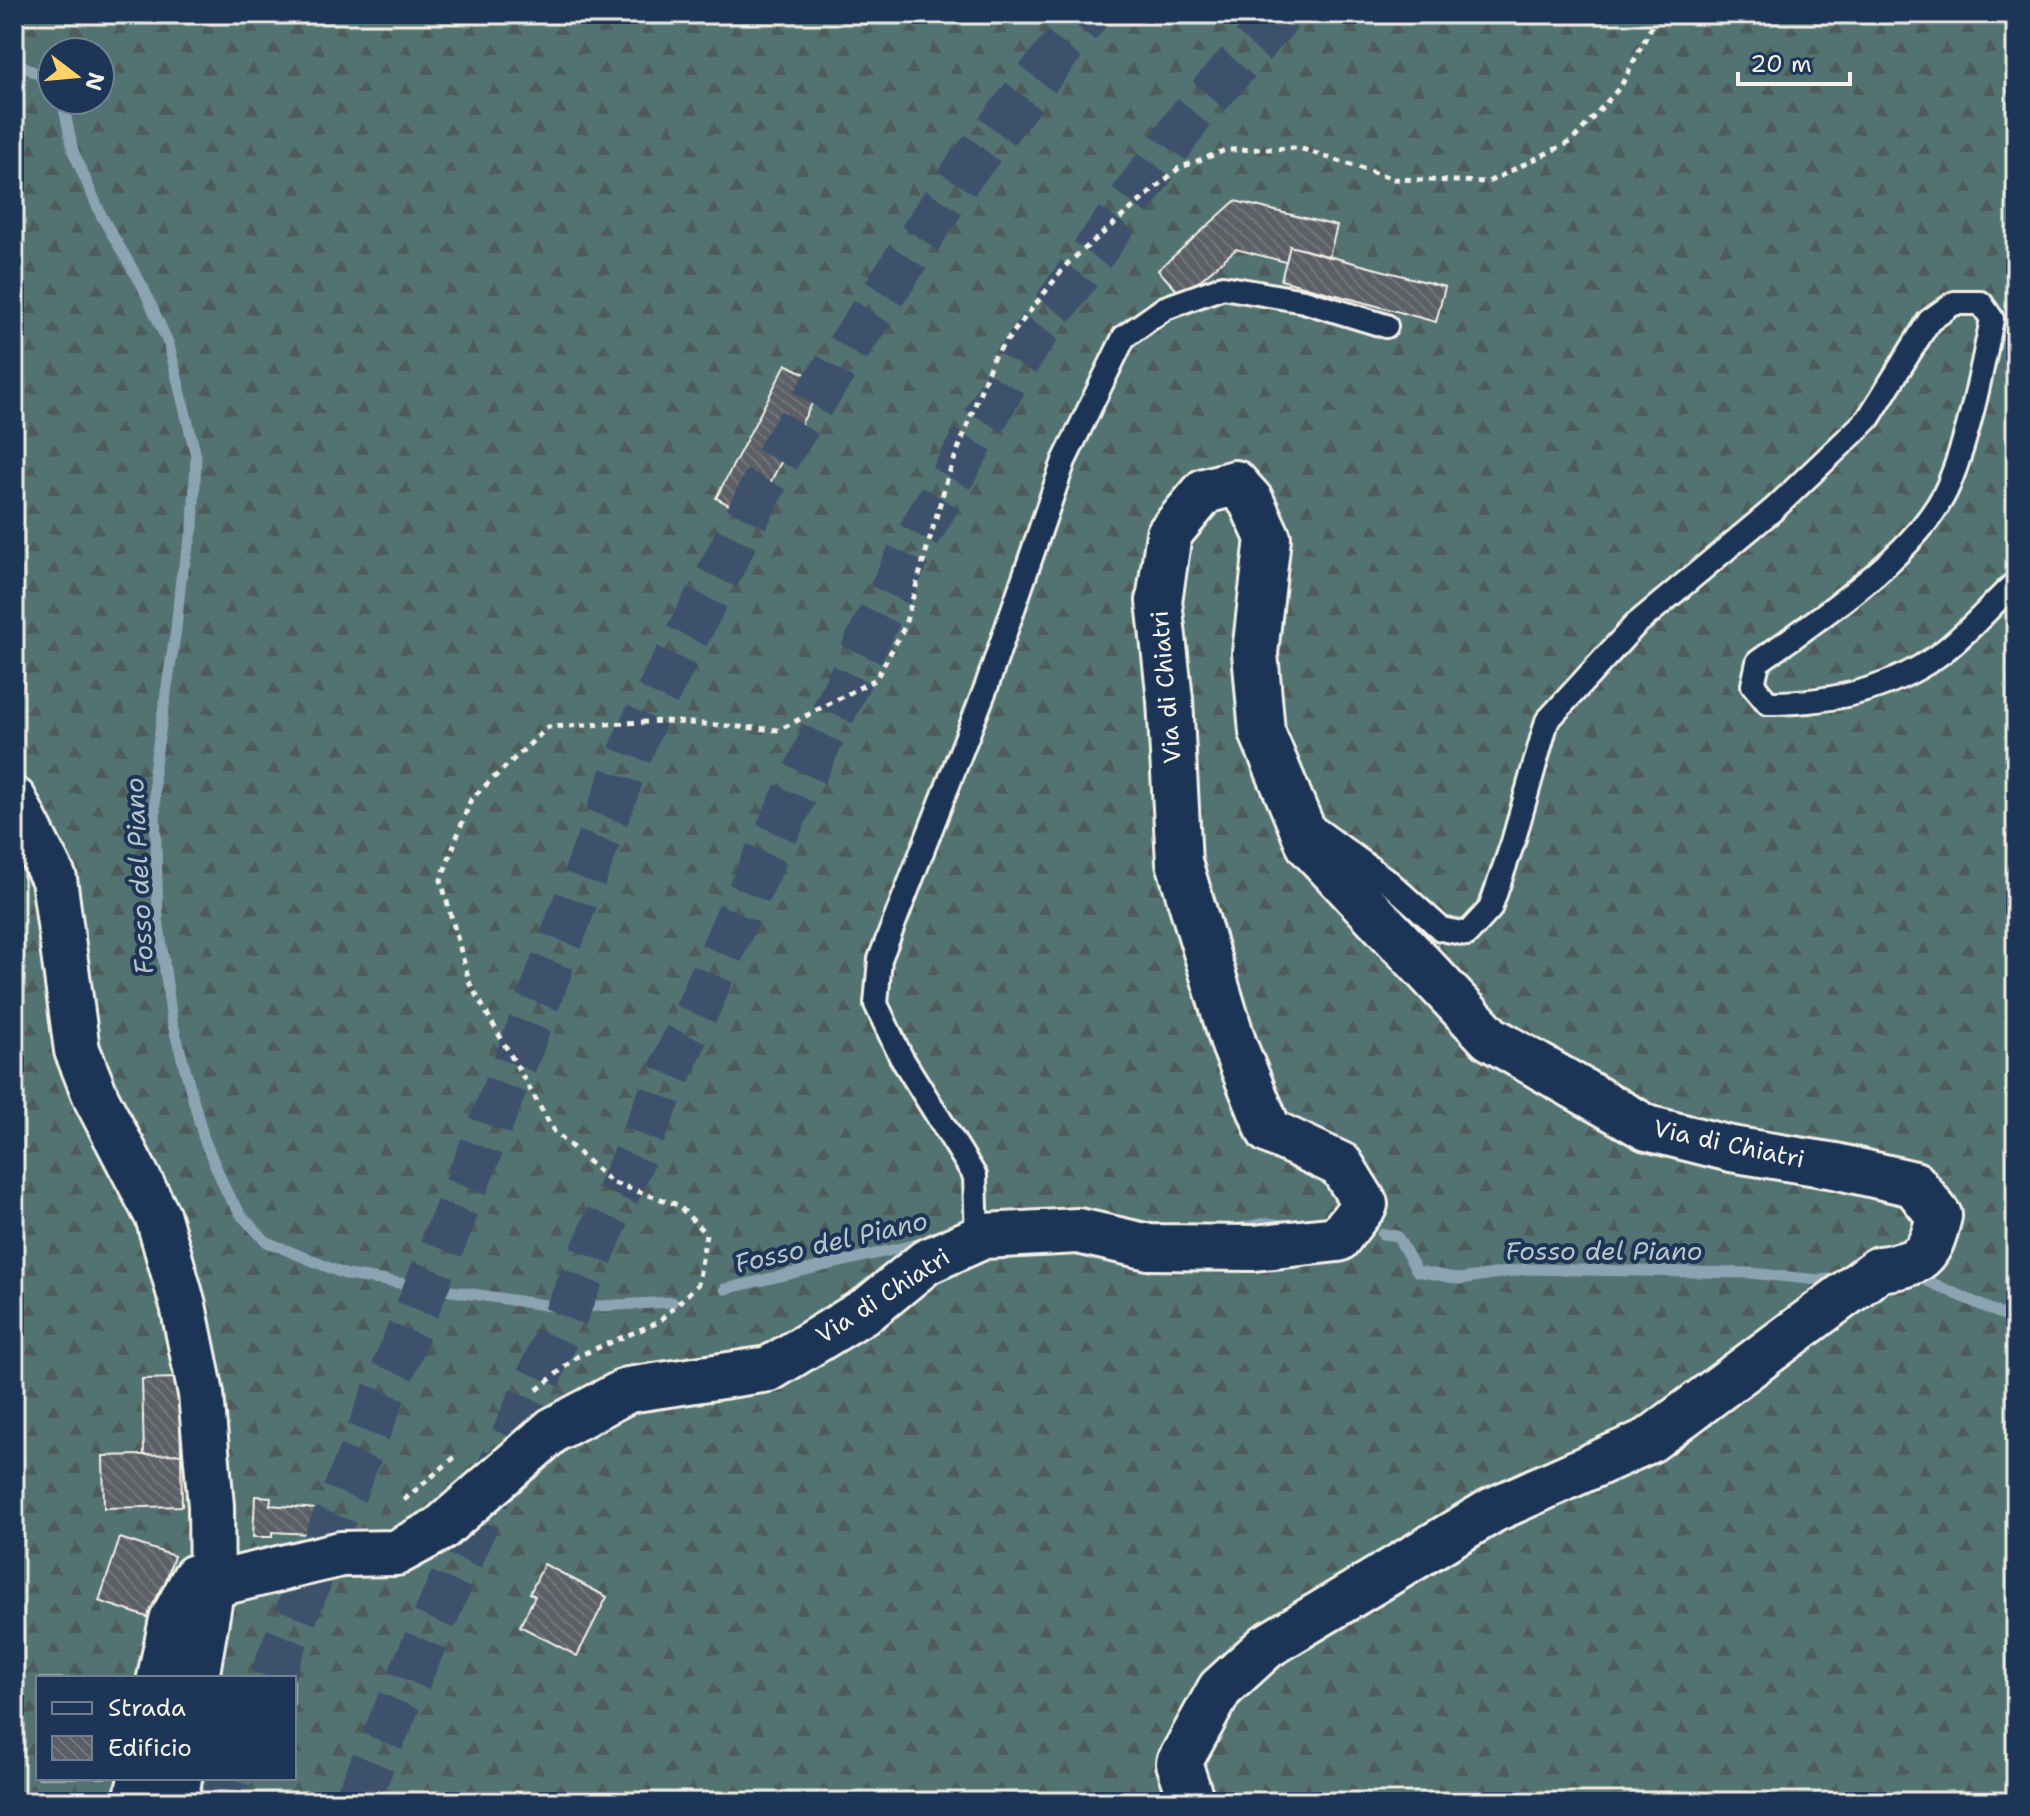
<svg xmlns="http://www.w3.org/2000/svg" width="2030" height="1816" font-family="'Shantell Sans',sans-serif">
<defs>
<pattern id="forest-firs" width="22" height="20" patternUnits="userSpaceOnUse" patternTransform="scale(2)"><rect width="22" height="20" fill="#537373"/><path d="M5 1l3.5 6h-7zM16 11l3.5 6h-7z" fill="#4e5b5a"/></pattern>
<pattern id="building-back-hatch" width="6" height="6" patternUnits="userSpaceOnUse" patternTransform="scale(2)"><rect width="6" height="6" fill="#5c5e66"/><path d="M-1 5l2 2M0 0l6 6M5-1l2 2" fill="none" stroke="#74767c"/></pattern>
</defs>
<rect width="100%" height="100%" fill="#1d3557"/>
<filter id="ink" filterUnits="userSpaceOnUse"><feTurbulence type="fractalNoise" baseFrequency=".0125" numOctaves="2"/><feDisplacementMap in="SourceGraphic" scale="16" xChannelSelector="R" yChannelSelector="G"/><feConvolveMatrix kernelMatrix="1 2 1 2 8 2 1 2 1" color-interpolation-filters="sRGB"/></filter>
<g filter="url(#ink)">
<!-- forest -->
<path fill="url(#forest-firs)" stroke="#a4b2ae" stroke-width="2" fill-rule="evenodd" d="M14,14H2016V1802H14ZM52,52H100V100H52ZM38,1678H294V1778H38Z"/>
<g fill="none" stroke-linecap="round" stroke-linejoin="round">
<!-- stream -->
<path stroke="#8ca3b2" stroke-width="11" d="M14,61L38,74L52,92
M58,100L64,108L73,151L102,217L143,287L169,345L196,456L193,528L181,578L176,629L154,770L158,918L172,1021L204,1139L227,1193L242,1216L267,1242L347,1275L564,1308L672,1302
M1240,1228L1267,1223L1286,1225
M1382,1234L1397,1236L1417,1271L1460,1279L1526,1269L1750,1273L1819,1280L1840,1278
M1912,1274L2016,1321
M725,1289L926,1242"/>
</g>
<!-- building -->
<path fill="url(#building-back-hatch)" stroke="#f4f1e8" stroke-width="2" d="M1235,201L1337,226L1329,257L1290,246L1286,262L1236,249L1182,296L1158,270Z
M1290,246L1445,287L1436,322L1281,280Z
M786,364L823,383L752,517L716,498Z
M179,1378L181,1454L144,1455L142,1379Z
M181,1454L182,1506L104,1508L103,1456Z
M255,1496L271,1497L270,1505L316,1509L320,1528L310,1534L272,1532V1537H253Z
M120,1538L174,1556L153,1619L99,1601Z
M544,1564L607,1597L577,1656L520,1626L535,1596L530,1593Z"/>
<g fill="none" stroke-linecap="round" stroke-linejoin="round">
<!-- highway-tunnel -->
<path stroke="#3d516d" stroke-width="44" stroke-dasharray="44 22" stroke-linecap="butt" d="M271,1678L522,1045L639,731L781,451L960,177L1088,14
M221,1802L231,1778
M356,1802L737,917L912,547L1024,350L1191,116L1281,14"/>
<!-- lane casing -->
<g stroke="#f4f1e8" stroke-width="28">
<path id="lane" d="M1318,830L1388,881L1441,929L1467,934L1490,909L1513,842L1547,721L1635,625L1774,509L1868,419L1929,321L1954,303H1981L1992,319C1981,374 1970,432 1949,484C1921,552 1817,620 1758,662L1753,685L1768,703C1831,703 1893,690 1944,651C1970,631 1992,604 2016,582
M977,1239L975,1176L901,1057L876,1004L880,959L987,685L1064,461L1124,337L1165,308L1223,287L1304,301L1386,326"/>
</g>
<!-- street casing -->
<g stroke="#f4f1e8" stroke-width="50">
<path id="street" d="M160,1678L172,1620L195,1577L212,1585L341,1554L396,1553L440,1529L553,1430L628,1390L769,1369L871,1307L926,1262L984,1236L1078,1231L1149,1247L1254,1248L1338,1239L1365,1204L1341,1165L1269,1131L1234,1045L1179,862L1170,700L1159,601L1169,534L1205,491L1235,483L1251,501L1268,538L1255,653L1262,732L1309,845L1490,1038L1647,1128L1731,1149L1835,1166L1914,1184L1939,1216C1929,1258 1921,1264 1879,1269L1650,1440L1493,1510L1267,1646L1220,1689L1179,1763L1192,1802
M136,1802L141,1778"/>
</g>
<!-- primary casing -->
<g stroke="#f4f1e8" stroke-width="50">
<path id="primary" d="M14,800L54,879L77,1050L97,1100L158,1217L183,1305L201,1394L211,1506L212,1585L196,1678
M175,1802L179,1778"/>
</g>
<!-- path -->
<path stroke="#f4f1e8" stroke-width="5" stroke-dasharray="6 6" stroke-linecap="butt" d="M537,1390L578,1356L659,1322L698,1284L706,1234L678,1205L611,1182L554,1131L470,984L441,880L471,799L548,727L665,721L779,730L876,679L904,628L948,476L993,358L1068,263L1179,168L1226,150L1299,148L1394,179L1488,182L1572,141L1621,86L1658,14
M404,1500L455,1457"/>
<!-- lane -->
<use href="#lane" stroke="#1d3557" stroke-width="22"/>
<!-- street -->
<use href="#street" stroke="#1d3557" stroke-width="44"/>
<!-- primary -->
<use href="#primary" stroke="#1d3557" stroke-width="44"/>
</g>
</g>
<g text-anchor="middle" stroke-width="8" stroke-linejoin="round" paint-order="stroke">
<!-- street labels -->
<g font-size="24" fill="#f4f1e8" stroke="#1d3557">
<text transform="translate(1166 687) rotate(-95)" y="8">Via di Chiatri</text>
<text transform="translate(1729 1144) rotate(12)" y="8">Via di Chiatri</text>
<text transform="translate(883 1296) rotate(-33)" y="8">Via di Chiatri</text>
</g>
<!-- water labels -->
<g font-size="26" font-style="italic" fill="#b7c4c8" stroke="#1d3557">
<text transform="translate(139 876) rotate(-93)" y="9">Fosso del Piano</text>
<text transform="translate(831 1242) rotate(-13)" y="9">Fosso del Piano</text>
<text x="1604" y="1260">Fosso del Piano</text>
</g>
</g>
<!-- margin -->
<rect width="2030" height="1816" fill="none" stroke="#1d3557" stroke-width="48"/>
<rect x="24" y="24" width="1982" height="1768" fill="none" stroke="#f4f1e8" stroke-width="3" filter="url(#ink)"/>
<!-- legend -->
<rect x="36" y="1676" width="260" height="104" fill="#1d3557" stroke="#738091" stroke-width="2"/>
<rect x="52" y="1702" width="40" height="12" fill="#1d3557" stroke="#738091" stroke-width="2"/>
<text x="108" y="1716" font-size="24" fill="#f4f1e8">Strada</text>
<rect x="52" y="1736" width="40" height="24" fill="url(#building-back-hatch)" stroke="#738091" stroke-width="2"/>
<text x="108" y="1756" font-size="24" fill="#f4f1e8">Edificio</text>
<!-- north arrow -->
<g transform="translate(76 76) rotate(106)"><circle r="38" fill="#1d3557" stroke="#738091" stroke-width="2"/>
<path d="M0-6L14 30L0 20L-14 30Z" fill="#ffd166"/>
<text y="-12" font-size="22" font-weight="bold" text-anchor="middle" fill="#f4f1e8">N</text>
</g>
<!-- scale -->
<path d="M1738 72v12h112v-12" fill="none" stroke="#f4f1e8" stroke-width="4"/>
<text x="1750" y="72" font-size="24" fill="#f4f1e8" stroke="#1d3557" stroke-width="6" paint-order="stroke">20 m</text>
</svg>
